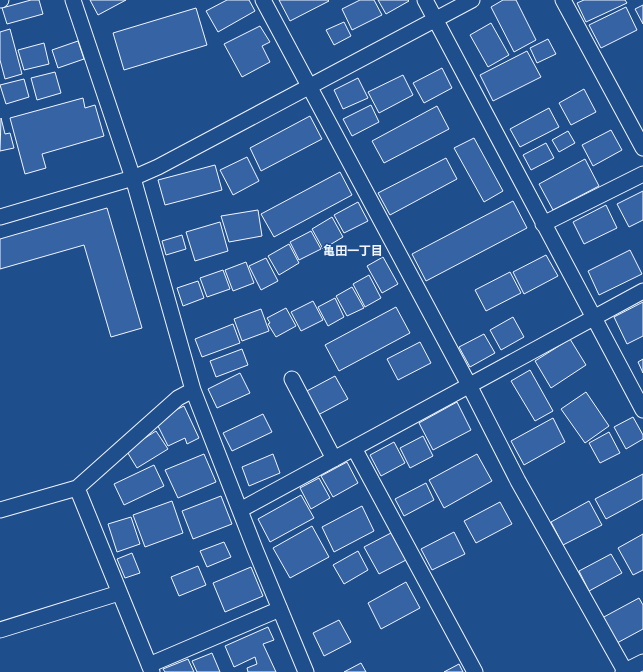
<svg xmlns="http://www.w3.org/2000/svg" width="643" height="672" font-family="'Open Sans','Noto Sans JP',sans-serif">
<rect width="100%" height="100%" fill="#1f4e8c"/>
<!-- building -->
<path fill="#3563a3" stroke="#f2f6ff" d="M31,0H39L43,14L7,24L2,8Z
M90,0H126L98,15Z
M227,0H249L255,11L218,32L206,11Z
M279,0H328L329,1L290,21Z
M360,0H374L382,15L352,30L342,9Z
M378,0H408L409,1L386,14Z
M503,0H516L536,40L514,52L491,7Z
M584,0H625L627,3L586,22L577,3Z
M643,5V24L635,9Z
M626,7L637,30L601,48L589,25Z
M196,8L207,45L124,70L113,33Z
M344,22L351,36L334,45L326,30Z
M491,23L509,55L488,67L470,35Z
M260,26L270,42L262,46L270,62L242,77L224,44Z
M10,29L22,74L5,79L0,60V32Z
M548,39L556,54L537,63L530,48Z
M78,41L84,59L58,68L52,50Z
M44,43L49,64L24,70L18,50Z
M527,51L541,77L493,101L480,75Z
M442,68L452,88L424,103L413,83Z
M55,72L61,93L37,100L31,78Z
M403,75L413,95L379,113L368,92Z
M358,78L368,98L343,109L334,90Z
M24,79L29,97L6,104L0,85Z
M584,89L596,112L571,125L559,103Z
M83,98L85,108L95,105L104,136L42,154L46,168L25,174L10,118Z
M371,105L379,122L352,136L343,119Z
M437,106L449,129L384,163L372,141Z
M549,108L559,127L520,147L510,129Z
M310,116L322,139L261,171L250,148Z
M1,118L5,134L10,133L14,148L0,151Z
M611,130L622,150L593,166L582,145Z
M568,131L575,143L559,152L552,140Z
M474,138L503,191L484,202L454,148Z
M546,143L554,158L531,170L523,155Z
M247,157L259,181L233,195L220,170Z
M446,158L457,179L390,215L378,193Z
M585,159L599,186L553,210L539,184Z
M215,165L222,190L165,205L158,180Z
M340,172L352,195L274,237L261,214Z
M643,191V220L629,227L617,204Z
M513,201L527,228L426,281L412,254Z
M358,202L368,221L344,233L334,215Z
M606,205L617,228L584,244L573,222Z
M107,208L142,328L111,337L84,245L0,269V239Z
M258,210L262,236L229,242L221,216Z
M332,217L343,237L323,249L312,229Z
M220,222L228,251L195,261L186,232Z
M311,231L321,249L299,260L290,242Z
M182,235L186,249L166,255L162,241Z
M289,244L299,263L279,275L268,256Z
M630,250L642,274L599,295L588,271Z
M546,255L558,276L524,294L513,272Z
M383,257L398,284L382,293L367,266Z
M266,258L278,281L261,290L249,266Z
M246,262L254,283L233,291L225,270Z
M223,270L230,289L207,297L200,278Z
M510,272L521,293L486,311L475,290Z
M369,275L381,298L365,307L353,284Z
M198,281L204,298L183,306L177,288Z
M352,287L364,308L347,316L336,296Z
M335,298L344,317L328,326L318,307Z
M313,301L323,320L301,331L291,312Z
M643,302V336L627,344L614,317Z
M396,307L410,333L339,371L325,345Z
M286,308L296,326L276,337L268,324L270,323L267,318Z
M261,309L269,331L242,341L234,319Z
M513,317L524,337L501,350L490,330Z
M233,324L240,343L202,357L195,339Z
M484,334L495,353L470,367L459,347Z
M570,339L586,365L551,388L535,361Z
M420,342L431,363L398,380L387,359Z
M242,349L248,365L216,377L210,361Z
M643,359V373L638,362Z
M530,370L553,411L535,421L511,381Z
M240,373L250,393L217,408L208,389Z
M335,376L348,399L318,415L305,392Z
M586,392L609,426L585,443L561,409Z
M457,402L471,430L433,450L419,423Z
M184,406L199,438L187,444L185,438L168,446L155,420Z
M263,414L272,432L232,451L223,433Z
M633,417L643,435V439L626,449L614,427Z
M553,418L565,442L524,465L511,441Z
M156,431L168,449L137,468L126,450Z
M609,432L620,453L600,463L589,443Z
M423,436L433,456L410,468L400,448Z
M394,442L405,463L381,476L370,455Z
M204,454L216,482L178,498L165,470Z
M273,454L280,473L249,486L242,467Z
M477,454L492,481L444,508L429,480Z
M347,462L358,483L333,497L321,476Z
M154,465L164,486L124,505L114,484Z
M643,474V499L606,519L595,499Z
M319,478L330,498L311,509L300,488Z
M426,483L434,500L404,516L395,499Z
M301,495L314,518L270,542L258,519Z
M221,496L232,524L193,539L182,511Z
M172,501L183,533L145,547L133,515Z
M589,501L602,525L563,545L551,522Z
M500,502L512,524L476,543L464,521Z
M362,506L374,531L334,552L322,527Z
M131,517L140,544L117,552L108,524Z
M312,526L329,557L290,578L273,548Z
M454,532L465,554L432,570L421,549Z
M391,533L406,560L379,574L364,547Z
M643,534V570L633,575L618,548Z
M224,542L231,557L207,567L200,551Z
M358,551L368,570L344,584L333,565Z
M132,553L140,573L125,578L117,559Z
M611,554L622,573L589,591L579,571Z
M198,566L206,585L179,596L171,577Z
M251,567L263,596L225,612L213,583Z
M406,582L420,608L381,629L368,603Z
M639,598L643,605V629L617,643L602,618Z
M339,620L351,642L324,656L313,633Z
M268,627L274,640L263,644L276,672H248L247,668L257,664L255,657L234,667L225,646Z
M212,653L220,672H197L192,661Z
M188,659L194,672H165L163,669Z
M361,663L366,672H344Z
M459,664L463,672H444Z"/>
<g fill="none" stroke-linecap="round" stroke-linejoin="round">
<!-- minor casing -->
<g stroke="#f2f6ff" stroke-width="17">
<path id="minor" d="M0,0H1
M73,0L133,178L193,390L255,549L306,672
M263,0L469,385L518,481L625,671
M425,0L643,410
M563,0L643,148
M0,217L133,178L158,167L472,0
M543,224L643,174
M292,379L334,459
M354,448L475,672
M77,488L152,672
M0,510L77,488L178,398L193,390
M240,510L643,291
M0,630L119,593
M149,665L280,609
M623,672L643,662"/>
</g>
<!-- minor -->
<use href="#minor" stroke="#1f4e8c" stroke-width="15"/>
</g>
<g text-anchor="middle" stroke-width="3" stroke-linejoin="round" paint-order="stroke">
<!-- neighbourhood labels -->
<g font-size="12" font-weight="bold" fill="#f2f6ff" stroke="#1f4e8c">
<text x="353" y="255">亀田一丁目</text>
</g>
</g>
</svg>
